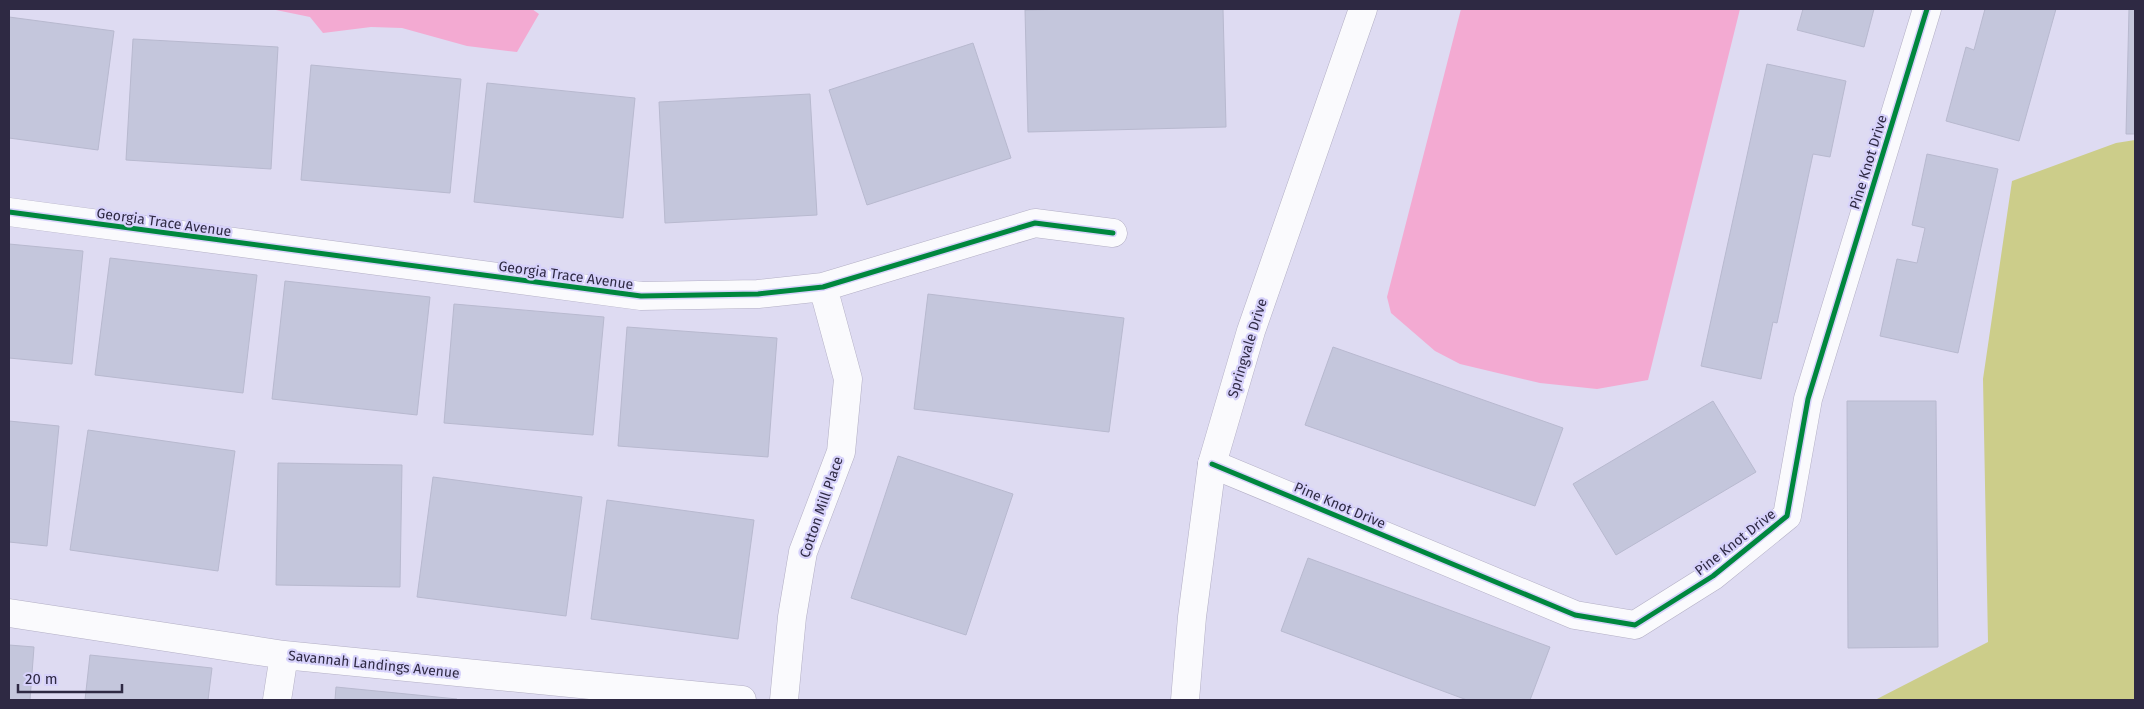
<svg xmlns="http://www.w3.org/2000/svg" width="2144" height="709" font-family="'Fira Sans',sans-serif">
<rect width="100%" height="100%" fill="#dedbf2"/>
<!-- green -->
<path fill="#cccd8a" d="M2135,140V700H1875L1988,642L1983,379L2012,181L2116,143Z"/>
<!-- water -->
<path fill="#f3aad2" d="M271,9H532L539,14L517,52L467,46L402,28L371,27L323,33L310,17Z
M1461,9H1740L1648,380L1597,389L1540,383L1460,364L1435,351L1391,313L1387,297Z"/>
<!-- building -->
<path fill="#c4c6dc" stroke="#b8b9cf" d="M1071,9H1223L1226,127L1028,132L1025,10Z
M1803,9H1874L1864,47L1797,30Z
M1985,9H2056L2019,141L1946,121L1966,47L1974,50Z
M2129,9H2135V134H2126Z
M9,17L114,31L98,150L9,138Z
M133,39L278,47L271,169L126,160Z
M973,43L1011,158L867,205L829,90Z
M1767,64L1846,81L1830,157L1813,154L1777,323L1773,322L1761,379L1701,366Z
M311,65L461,79L450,193L301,180Z
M487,83L635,98L623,218L474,202Z
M810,94L817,215L665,223L659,102Z
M1927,154L1998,169L1958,353L1880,336L1897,259L1917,263L1925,228L1912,225Z
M9,244L83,251L72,364L9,358Z
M110,258L257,275L243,393L95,375Z
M285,281L430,297L417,415L272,399Z
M928,294L1124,318L1109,432L914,409Z
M454,304L604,317L593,435L444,423Z
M627,327L777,338L768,457L618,446Z
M1333,347L1563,428L1535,506L1305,425Z
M1713,401L1756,472L1616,555L1573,484Z
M1847,401H1936L1938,647L1848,648Z
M9,421L59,426L47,546L9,542Z
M88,430L235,451L218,571L70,550Z
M898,456L1013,494L966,635L851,598Z
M278,463L402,465L400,587L276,585Z
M433,477L582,497L566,616L417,597Z
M607,500L754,520L738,639L591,619Z
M1308,558L1550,647L1530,700H1467L1281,631Z
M9,645L34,647L30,700H9Z
M90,655L212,668L208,700H85Z
M336,687L457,699V700H335Z"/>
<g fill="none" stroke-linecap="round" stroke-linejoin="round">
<!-- street casing -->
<g stroke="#b3afc5" stroke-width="29">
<path id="street" d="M9,212L641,296L758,294L823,287L1035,223L1113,233
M1212,464L1575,615L1635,625L1713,576L1787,516L1808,399L1927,9
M9,613L284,655L742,700
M277,700L284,655
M784,700L792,617L803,552L841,452L848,379L823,287"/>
</g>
<!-- secondary casing -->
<g stroke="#b3afc5" stroke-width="29">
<path id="secondary" d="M1185,700L1192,617L1212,464L1251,331L1363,9"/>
</g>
<!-- street -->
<use href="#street" stroke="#fafafd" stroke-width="28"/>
<!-- secondary -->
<use href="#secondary" stroke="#fafafd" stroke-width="28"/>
<!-- cycleway casing -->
<g stroke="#d7d2fb" stroke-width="8">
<path id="cycleway" d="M9,212L641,296L758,294L823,287L1035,223L1113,233
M1212,464L1575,615L1635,625L1713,576L1787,516L1808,399L1927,9"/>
</g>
<!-- cycleway -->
<use href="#cycleway" stroke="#00873e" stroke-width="5"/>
</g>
<g text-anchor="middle" stroke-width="4.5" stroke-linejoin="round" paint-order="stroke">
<!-- street labels -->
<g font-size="14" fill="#2e2943" stroke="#d7d2fb">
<text transform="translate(1868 162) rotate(-73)" y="5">Pine Knot Drive</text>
<text transform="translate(164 222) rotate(8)" y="5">Georgia Trace Avenue</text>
<text transform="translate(566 275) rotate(8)" y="5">Georgia Trace Avenue</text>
<text transform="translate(1247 348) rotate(-73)" y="5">Springvale Drive</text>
<text transform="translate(1340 505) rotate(23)" y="5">Pine Knot Drive</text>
<text transform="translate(821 507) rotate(-71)" y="5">Cotton Mill Place</text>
<text transform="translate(1735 542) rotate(-38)" y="5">Pine Knot Drive</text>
<text transform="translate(374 664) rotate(6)" y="5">Savannah Landings Avenue</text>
</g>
</g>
<!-- border -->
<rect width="2144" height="709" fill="none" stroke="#2e2943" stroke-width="20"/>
<!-- scale -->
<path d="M18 684v8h104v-8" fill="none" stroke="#2e2943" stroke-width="2.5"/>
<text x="25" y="684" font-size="15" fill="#2e2943" stroke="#d7d2fb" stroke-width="4" paint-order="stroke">20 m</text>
</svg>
